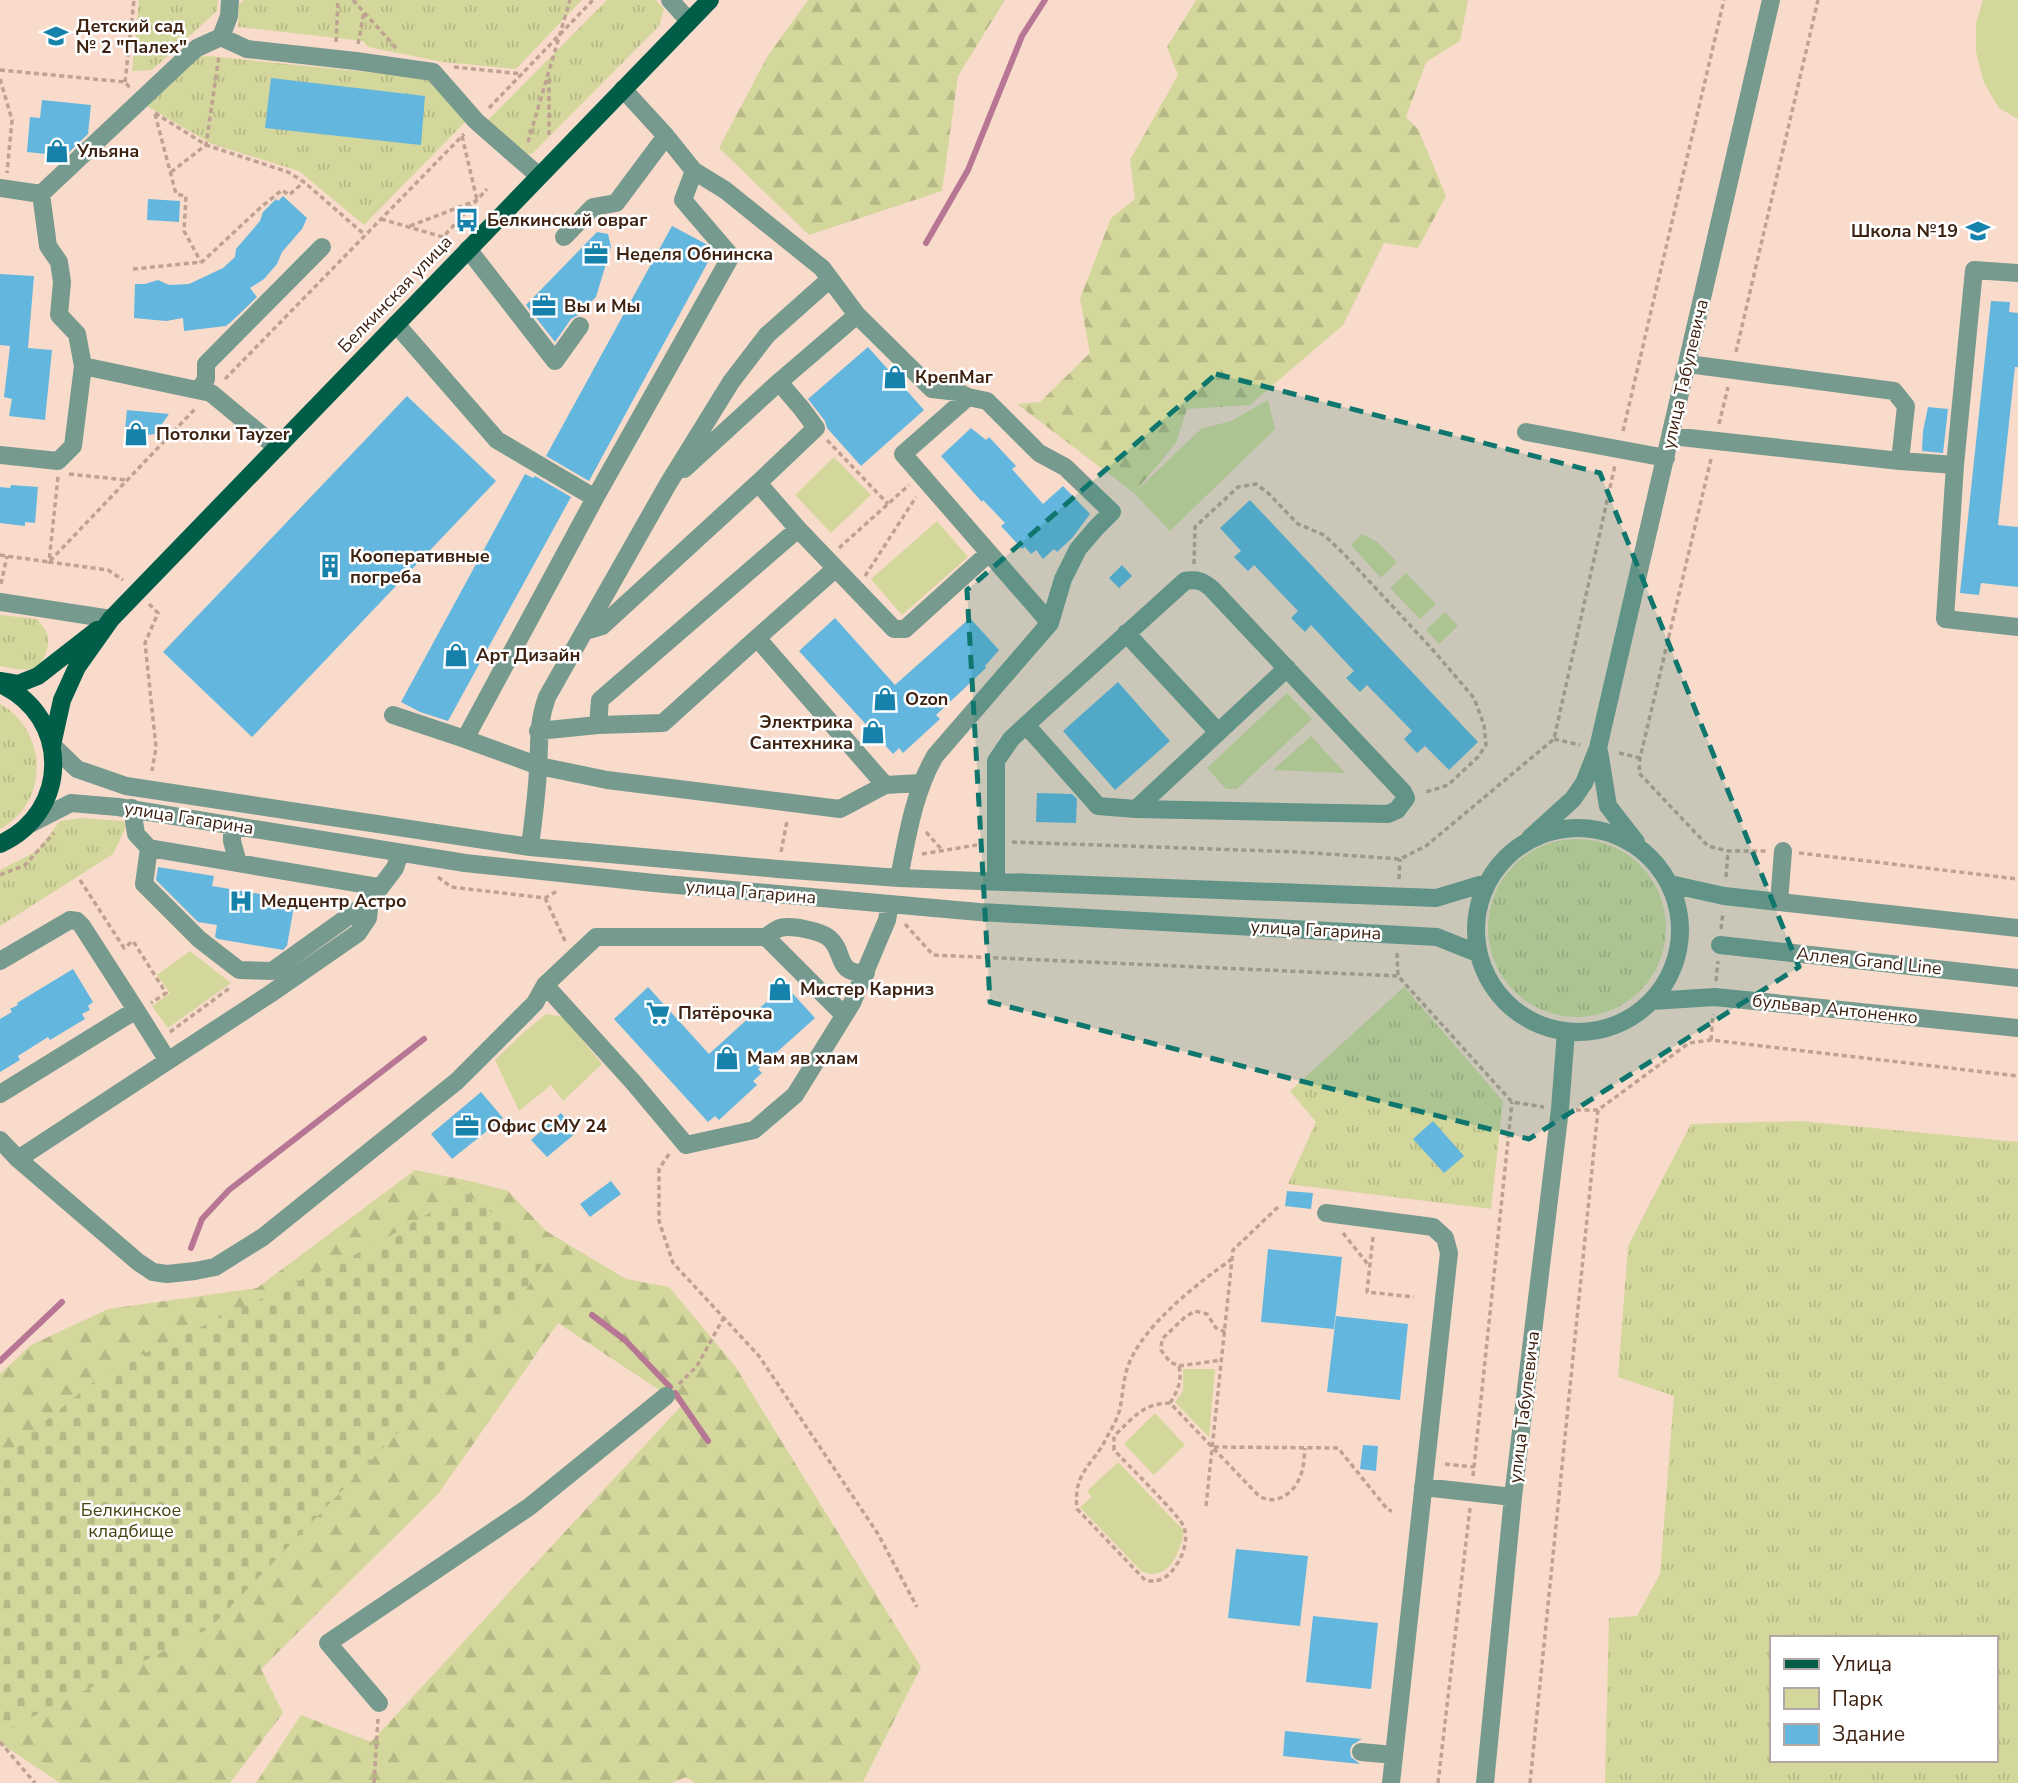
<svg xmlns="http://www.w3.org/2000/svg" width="2018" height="1783" font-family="'Nunito Sans',sans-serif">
<defs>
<pattern id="grass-tufts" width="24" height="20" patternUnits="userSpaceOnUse" patternTransform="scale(1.75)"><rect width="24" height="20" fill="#d3d79c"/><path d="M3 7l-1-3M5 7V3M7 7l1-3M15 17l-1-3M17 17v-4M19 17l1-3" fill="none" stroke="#b6b886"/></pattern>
<pattern id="forest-firs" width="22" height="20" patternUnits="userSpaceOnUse" patternTransform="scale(1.75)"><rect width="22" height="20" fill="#d3d79c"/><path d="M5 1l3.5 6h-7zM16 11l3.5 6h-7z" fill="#b6b886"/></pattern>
<pattern id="cemetery-stones" width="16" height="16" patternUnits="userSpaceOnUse" patternTransform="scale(1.75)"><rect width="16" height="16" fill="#d3d79c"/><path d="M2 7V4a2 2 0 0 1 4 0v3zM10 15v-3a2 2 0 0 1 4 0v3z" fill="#b6b886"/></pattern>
</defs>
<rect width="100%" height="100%" fill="#f9dbcb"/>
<!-- grass -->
<path fill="url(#grass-tufts)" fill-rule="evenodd" d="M139,0H218L217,11L152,70L132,71Z
M244,0H582L516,69L443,62L368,47L363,41L238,27L239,4Z
M607,0H656L664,9L659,26L533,153L522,156L487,121Z
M208,56L425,78L432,81L466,121L364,225L299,171L212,144L145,105L198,57Z
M0,615L37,619C40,623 45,629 47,633C51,644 45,663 34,668C24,672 10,668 0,666Z
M0,704C48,731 50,802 0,829Z
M80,818L123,821L127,825L113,854L0,926V870L37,851L60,821Z
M1488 928a89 89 0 1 1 178 0a89 89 0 1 1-178 0Z
M1404,987L1503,1101L1491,1209L1288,1184L1316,1122L1290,1091Z
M1801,1121L2018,1142V1783H1605L1609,1618L1637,1616L1660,1574L1674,1396L1618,1377L1628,1246L1691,1124ZM1771,1638H1995V1760H1771Z"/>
<!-- forest -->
<path fill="url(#forest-firs)" d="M808,0H1005L958,76L942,191L809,235L719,148L767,57Z
M1196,0H1468L1460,41L1426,62L1406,117L1418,129L1446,196L1418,248L1384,243L1343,325L1250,405L1187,409L1176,443L1134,493L1017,404L1040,402L1090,353L1080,299L1111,218L1135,199L1130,160L1178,75L1167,47Z
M415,1170L474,1182L508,1191L546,1231L626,1279L669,1287L735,1366L921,1667L863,1782L695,1783L686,1777L671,1783H256L301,1715L371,1742L682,1405L558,1323L438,1494L261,1669L283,1713L230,1783H60L0,1743V1374L31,1345L108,1309L257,1288Z"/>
<!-- cemetery -->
<path fill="url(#cemetery-stones)" d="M465,1192L548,1256L506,1320L210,1628L0,1733V1458L107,1371L373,1246Z"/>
<!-- park -->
<path fill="#d3d79c" d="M1983,0H2018V119L1999,108L1984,83L1976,52V23Z
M1268,400L1275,429L1170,531L1134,493L1201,429L1231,421Z
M834,457L871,495L831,533L795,495Z
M937,521L968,557L902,615L871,579Z
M1362,534L1377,542L1397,562L1381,578L1351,545Z
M1406,573L1436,604L1420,619L1390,588Z
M1445,612L1458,626L1439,644L1426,630Z
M1287,693L1312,719L1237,789H1226L1207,768Z
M1311,736L1345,773L1273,770Z
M190,951L231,983L168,1028L152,1006L170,993L157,975Z
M546,1014L563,1017L602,1064L563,1101L551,1085L519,1111L495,1060L523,1033Z
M1183,1369H1215L1209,1437L1175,1402L1183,1391Z
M1155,1413L1185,1445L1154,1475L1124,1444Z
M1118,1462L1184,1531C1181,1547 1173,1574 1152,1574C1148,1574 1145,1572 1141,1571L1080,1507L1092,1497L1087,1491Z"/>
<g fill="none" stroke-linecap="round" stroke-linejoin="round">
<!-- stream -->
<path stroke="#b87695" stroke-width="6" d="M926,243L968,170L1022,36L1045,0
M191,1248L202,1219L229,1190L424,1039
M592,1315L625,1340L670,1387
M0,1361L62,1302
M675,1393L708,1441"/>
</g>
<!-- building -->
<path fill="#63b6de" d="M271,78L425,96L421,145L265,128Z
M42,100L91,105L88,134L65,156L27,152L30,117L40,118Z
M283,196L307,218L302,229L282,252L277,264L264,279L250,288L257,297L231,322L226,326L184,331L183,318L166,321L134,318L135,284H145L158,280L169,285L189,284L223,268L235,257L236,249L260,221L263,212L276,199L278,201Z
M148,199L180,201L179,222L147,220Z
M672,226L706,244L713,253L589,481L546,456Z
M597,232L608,234L611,247L596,297L578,315L571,319L555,342L526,305Z
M0,274L34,276L28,348L52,350L45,420L9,416L12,399L4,397L10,346L0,345Z
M1991,301L2010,302L2009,312L2018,313V367H2015L1998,525L2018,527V587L1981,583L1979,595L1960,593Z
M868,347L924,410L861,466L827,428L825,421L808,399Z
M407,396L496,481L252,737L163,652Z
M1928,407L1948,409L1943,453L1922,451L1923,431Z
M127,410L169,414L155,434L148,435V441H133L127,436L125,430Z
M971,428L986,440L989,437L1016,466L1012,469L1043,504L1063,486L1090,514L1073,537L1057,552L1054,549L1043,559L1036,550L1031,554L1025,547L1022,549L1001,526L1005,523L983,500L982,502L941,456Z
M525,474L533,478L535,476L571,497L448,721L420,712L401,702Z
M11,485L38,487L35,523L25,522V526L0,523V487L10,488Z
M1250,500L1478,742L1449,770L1425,746L1417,753L1404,739L1412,731L1367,685L1360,692L1346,678L1354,671L1311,625L1305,632L1291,618L1298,611L1254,565L1248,571L1234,557L1241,551L1220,528Z
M1122,565L1132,576L1119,588L1109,578Z
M835,618L895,685L970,618L999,650L985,666L986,668L936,715L940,719L903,753L899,748L893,754L799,651Z
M1118,682L1170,741L1115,790L1063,731Z
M1037,793L1072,794L1077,799L1076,823L1036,822Z
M158,867L214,876L212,886L295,900L287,946L283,950L218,939L215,937L217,925L198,922L156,880Z
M73,969L93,1002L88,1006L90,1010L82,1014L85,1019L50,1040L48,1037L18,1056L20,1060L0,1072V1019L12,1012L10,1009L18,1005L17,1003Z
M785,985L815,1018L758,1069L762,1073L753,1081L757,1085L719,1120L715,1116L708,1122L614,1019L648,987L709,1054Z
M481,1092L503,1118L452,1159L431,1134Z
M561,1113L577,1132L547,1157L531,1140Z
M1433,1121L1464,1156L1444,1173L1413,1139Z
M611,1181L621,1194L590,1217L580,1204Z
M1287,1191L1313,1193L1311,1209L1285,1206Z
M1268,1249L1342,1257L1334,1329L1261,1322Z
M1336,1316L1408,1324L1400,1400L1327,1392Z
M1363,1445L1378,1446L1376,1471L1360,1469Z
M1236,1549L1308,1556L1300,1626L1228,1618Z
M1313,1616L1378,1623L1371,1689L1306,1682Z
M1285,1731L1362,1739L1352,1745L1350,1750L1351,1757L1360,1764L1283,1756Z"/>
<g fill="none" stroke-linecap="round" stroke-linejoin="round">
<!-- path -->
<path stroke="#bfa292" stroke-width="3.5" stroke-dasharray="5 3.5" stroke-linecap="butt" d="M353,0L397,49
M336,42L338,0
M358,44L364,12
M454,67L522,74
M0,70L125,82L130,88
M0,79L12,120L7,173
M125,82L134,0
M489,108L593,0
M155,113L206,145L288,172L304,182L365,235
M155,114L176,194L186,196L184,231L201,262
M549,135V76
M462,136L477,200
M528,142L570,0
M171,172L206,145L219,56
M381,219L443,237L487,189
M410,226L475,201
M133,269L202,262L260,208L282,190L289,195L304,182
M1736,352L1818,0
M225,379L464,134
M1719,424L1728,387
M1623,431L1724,0
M827,440L888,504
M1711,459L1640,758L1639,773L1708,846L1728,851H1767
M69,474L126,480
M58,477L49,562L108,570L123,580
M839,548L909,485
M0,555L49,562L195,409
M1194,564L1195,527L1238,487L1256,484L1268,493L1298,524L1324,535L1344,554L1433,650L1474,698L1484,725L1486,745L1478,757L1448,785L1423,793
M865,576L916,497
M1,584L7,556
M149,604L158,613L145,643L156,747L152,771
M1554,739L1580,745
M1619,753L1640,758
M926,832L942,850
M1012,842L1298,852L1400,859L1426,846L1554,739L1615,465
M781,852L787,821
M1799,853L2018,879
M922,854L977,845
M0,875L25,865L54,833
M438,877L451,887L545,898L557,891
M1726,877L1728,851
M1399,879L1400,859
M80,880L124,948L133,941L166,993L151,1003
M545,898L565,941
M905,924L933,955L1398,976L1512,1102L1544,1107
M1721,929L1723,912
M1397,953L1398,976
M1716,981L1718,961
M170,1032L231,987
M1711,1040L1713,1014
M1576,1110H1598L1689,1043L1711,1040L2018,1076
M669,1154L659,1169V1221L673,1263L759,1356L878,1534L917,1607
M1343,1233L1370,1267
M1373,1237L1367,1292L1414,1297
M1232,1259C1198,1283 1143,1325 1128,1366C1123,1380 1123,1394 1120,1408C1118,1418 1112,1428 1107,1437C1093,1466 1073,1471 1077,1509L1146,1581C1161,1582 1169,1577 1177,1564C1184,1554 1188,1539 1184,1527C1181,1517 1125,1462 1114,1450V1436C1133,1418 1143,1403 1170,1403L1259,1496C1276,1506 1293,1494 1300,1477C1304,1468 1304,1457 1305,1448
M1179,1366L1222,1360
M679,1384L697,1366L724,1317
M1170,1403C1178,1390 1182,1382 1179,1366L1170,1362L1161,1350L1162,1339L1185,1317L1195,1311L1207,1314L1216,1328L1225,1332
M1214,1447L1338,1448L1388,1510L1392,1511
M1445,1464L1474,1467
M1473,1476L1512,1102
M1206,1506L1233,1250L1278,1207
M0,1742L35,1783
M374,1783L378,1719
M1438,1783L1470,1508
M1530,1783L1598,1110"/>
<!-- minor -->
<path stroke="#769a8d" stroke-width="18" d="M230,0L229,16L221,37L247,49L356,61L433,72L476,121L539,176
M670,0L689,21
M623,89L666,136L694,171L725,190L822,268L857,315L932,389L958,392L968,397L987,401L1039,453L1065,467L1112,512L1096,528L1078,549L1063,579L1050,623L935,756C914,792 907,837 899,878
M0,188L41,194L192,52L197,48L221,37
M41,194L48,246L59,262L62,282L59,315L77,334L83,366
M564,237L593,207L616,203L666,136
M468,249L555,361L580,326
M2018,273L1974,270L1955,465L1945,619L2018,627
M396,324L497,440L595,498
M199,390L206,379V364L322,247
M968,397L903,454L1050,623
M1526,432L1666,458
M1671,436L1900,461L1906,406L1894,391L1688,364
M0,455L58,461L73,446L83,366L211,393L276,447
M1900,461L1955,465
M684,469L779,382
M758,483L816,428L802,409L779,382L857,315
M835,569L757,638L885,785
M0,602L111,619
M585,631L602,626L758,483L798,529L894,629H905L989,553
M1126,633L1218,732
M393,715L465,739L595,498L731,256L683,200L694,171
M598,725L600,700L798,529
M538,731L598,725L663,723L757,638
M465,739L539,766L607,780L840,809L885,785L921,783
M52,745L77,769L126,786L530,847L778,869L899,878L1436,898L1486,883
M1599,751L1608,806L1636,842
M132,808L136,834L149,848L144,884L199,939L239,970L272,971L370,901L395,868L400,853
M1136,809L1287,668
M30,824L71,803L118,807L465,863L654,883L979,912L1437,937L1477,953
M232,825V841L238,863
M1476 930a102 102 0 1 1 204 0a102 102 0 1 1-204 0Z
M1530,838L1573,799L1584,783L1598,748L1771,0
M530,847C533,821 537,795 538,769C540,740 537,726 547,697L668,484L731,382L767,335L830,279
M149,848L379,887
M996,882V761L1011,739L1026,725L1185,581C1197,579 1203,581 1212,589L1403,792L1406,798L1397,810L1388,814L1136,809L1098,806L1026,725
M1670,884L1724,896L2018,928
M1779,902L1783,851
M766,937C770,934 776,929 780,928C791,925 821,931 829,938C846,952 834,974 866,973
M1720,945L2018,978
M0,961L70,920L77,921L82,926L136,1010L0,1094
M1652,1001L1715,997L2018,1028
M136,1010L168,1061
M843,1014L766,937H596L545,985L633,1082L686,1145L754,1130L795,1095L852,1003L887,920L890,904
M0,1140L18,1159L270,994L358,933L368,918L370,901
M18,1159L138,1262L153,1272L167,1274L195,1271L215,1267L263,1237L457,1081L535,1003L545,985
M1326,1213L1433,1227L1445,1238L1449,1253L1391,1783
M1423,1487L1513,1497
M379,1703L328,1643L529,1507L666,1396
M1361,1752L1394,1755
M1485,1783L1513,1497L1560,1109L1566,1032"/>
<!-- major -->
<path stroke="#005d48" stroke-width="18" d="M0,681L18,684L38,676L97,630
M0,684C71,716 71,812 0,844
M52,745L62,700L77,667L111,619L710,0"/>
</g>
<!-- marked area -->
<path fill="#0f766e" fill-opacity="0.2" stroke="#0f766e" stroke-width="5" stroke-dasharray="14 9" stroke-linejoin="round" d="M1216,374L1600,473L1799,967L1529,1139L990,1002L967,590Z"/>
<!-- icons -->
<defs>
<g id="school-bare" transform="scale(1.89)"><path d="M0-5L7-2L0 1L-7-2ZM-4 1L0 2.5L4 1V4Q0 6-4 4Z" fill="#1681aa" stroke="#fff" stroke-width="2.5" paint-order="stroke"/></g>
<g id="shop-bare" transform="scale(1.89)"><path d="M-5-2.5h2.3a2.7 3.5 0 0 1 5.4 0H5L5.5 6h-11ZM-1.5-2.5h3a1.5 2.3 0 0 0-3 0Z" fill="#1681aa" stroke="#fff" stroke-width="2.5" paint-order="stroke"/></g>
<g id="bus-bare" transform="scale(1.89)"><path d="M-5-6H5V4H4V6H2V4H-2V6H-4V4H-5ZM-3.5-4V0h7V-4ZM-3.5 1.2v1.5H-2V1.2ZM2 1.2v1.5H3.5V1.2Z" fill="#1681aa" stroke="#fff" stroke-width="2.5" paint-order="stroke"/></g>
<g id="office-bare" transform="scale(1.89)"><path d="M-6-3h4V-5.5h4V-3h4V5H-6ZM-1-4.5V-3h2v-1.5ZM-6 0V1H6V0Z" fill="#1681aa" stroke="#fff" stroke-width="2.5" paint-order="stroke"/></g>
<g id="building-bare" transform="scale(1.89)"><path d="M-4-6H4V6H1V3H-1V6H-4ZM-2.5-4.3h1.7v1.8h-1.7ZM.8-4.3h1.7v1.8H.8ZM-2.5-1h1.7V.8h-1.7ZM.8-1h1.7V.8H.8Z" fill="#1681aa" stroke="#fff" stroke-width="2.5" paint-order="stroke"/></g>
<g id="hospital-bare" transform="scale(1.89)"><path d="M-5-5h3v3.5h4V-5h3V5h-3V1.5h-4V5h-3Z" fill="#1681aa" stroke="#fff" stroke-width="2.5" paint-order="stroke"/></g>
<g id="supermarket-bare" transform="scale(1.89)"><path d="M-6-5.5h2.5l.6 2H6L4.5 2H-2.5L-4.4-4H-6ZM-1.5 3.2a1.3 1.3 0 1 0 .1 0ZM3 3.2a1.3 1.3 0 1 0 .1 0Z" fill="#1681aa" stroke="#fff" stroke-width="2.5" paint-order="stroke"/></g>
</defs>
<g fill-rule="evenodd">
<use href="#school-bare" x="56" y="36"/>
<use href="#shop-bare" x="57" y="151"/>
<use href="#bus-bare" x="467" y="220"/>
<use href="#school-bare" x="1978" y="231"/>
<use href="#office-bare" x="596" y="254"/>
<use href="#office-bare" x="544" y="306"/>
<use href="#shop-bare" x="895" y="377"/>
<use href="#shop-bare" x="136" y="434"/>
<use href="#building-bare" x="330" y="566"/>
<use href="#shop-bare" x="456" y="655"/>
<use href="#shop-bare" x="885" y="699"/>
<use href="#shop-bare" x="873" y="732"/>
<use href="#hospital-bare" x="241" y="901"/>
<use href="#shop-bare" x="780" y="989"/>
<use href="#supermarket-bare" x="658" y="1013"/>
<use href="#shop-bare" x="727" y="1058"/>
<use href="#office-bare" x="467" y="1126"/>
</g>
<g text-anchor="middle" stroke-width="5" stroke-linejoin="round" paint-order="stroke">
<!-- poi labels -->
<g font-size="18" font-weight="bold" fill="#3e2313" stroke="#fff" text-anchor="start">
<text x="76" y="32">Детский сад<tspan x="76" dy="21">№ 2 "Палех"</tspan></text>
<text x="77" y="157">Ульяна</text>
<text x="487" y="226">Белкинский овраг</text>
<text x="1958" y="237" text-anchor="end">Школа №19</text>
<text x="616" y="260">Неделя Обнинска</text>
<text x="564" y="312">Вы и Мы</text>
<text x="915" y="383">КрепМаг</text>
<text x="156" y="440">Потолки Tayzer</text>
<text x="350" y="562">Кооперативные<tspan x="350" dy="21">погреба</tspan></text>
<text x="476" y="661">Арт Дизайн</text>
<text x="905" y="705">Ozon</text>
<text x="853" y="728" text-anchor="end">Электрика<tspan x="853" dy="21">Сантехника</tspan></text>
<text x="261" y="907">Медцентр Астро</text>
<text x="800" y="995">Мистер Карниз</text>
<text x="678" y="1019">Пятёрочка</text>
<text x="747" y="1064">Мам яв хлам</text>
<text x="487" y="1132">Офис СМУ 24</text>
</g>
<!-- street labels -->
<g font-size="18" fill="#3e2313" stroke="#fff">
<text transform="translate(395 294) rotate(-46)" y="6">Белкинская улица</text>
<text transform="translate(1685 374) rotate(-77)" y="6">улица Табулевича</text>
<text transform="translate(189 818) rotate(9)" y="6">улица Гагарина</text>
<text transform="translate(751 892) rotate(5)" y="6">улица Гагарина</text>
<text transform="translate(1316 930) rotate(3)" y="6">улица Гагарина</text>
<text transform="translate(1869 961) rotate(6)" y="6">Аллея Grand Line</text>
<text transform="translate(1835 1009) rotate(6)" y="6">бульвар Антоненко</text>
<text transform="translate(1524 1407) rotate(-83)" y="6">улица Табулевича</text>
</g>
<!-- park labels -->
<g font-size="18" fill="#43440f" stroke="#fff">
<text x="131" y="1516">Белкинское<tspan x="131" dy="21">кладбище</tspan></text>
</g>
</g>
<!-- legend -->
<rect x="1770" y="1636" width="228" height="126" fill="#ffffff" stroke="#b2a7a1" stroke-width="2"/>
<rect x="1784" y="1659" width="35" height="10" fill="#005d48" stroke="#b2a7a1" stroke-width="2"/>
<text x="1832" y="1671" font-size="21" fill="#3e2313">Улица</text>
<rect x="1784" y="1688" width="35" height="21" fill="#d3d79c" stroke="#b2a7a1" stroke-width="2"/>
<text x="1832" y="1706" font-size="21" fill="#3e2313">Парк</text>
<rect x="1784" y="1724" width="35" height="21" fill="#63b6de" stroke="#b2a7a1" stroke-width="2"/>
<text x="1832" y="1741" font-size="21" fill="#3e2313">Здание</text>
</svg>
